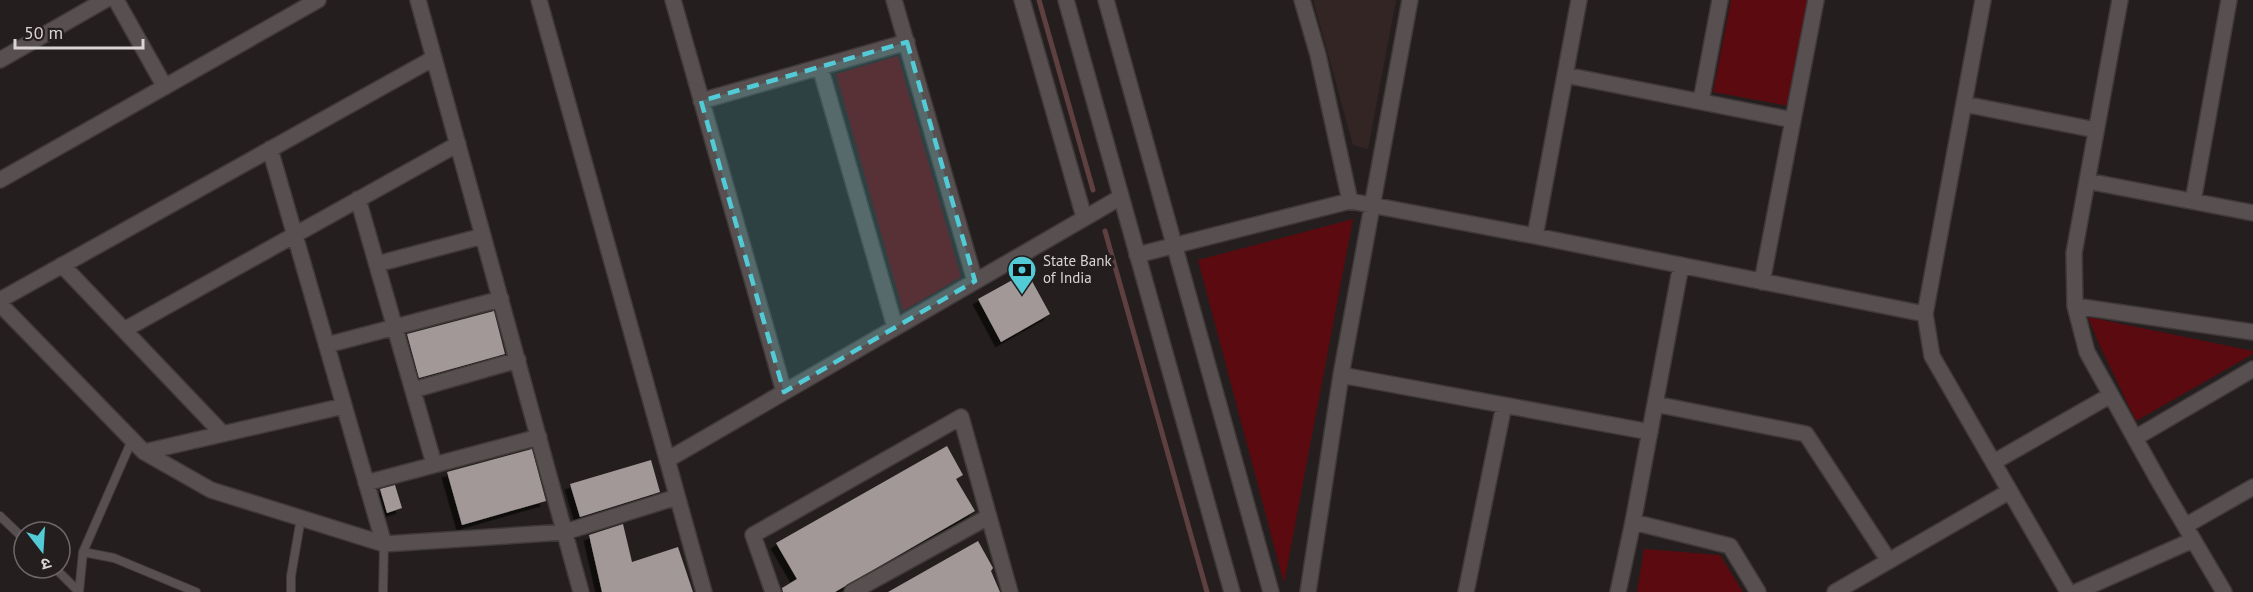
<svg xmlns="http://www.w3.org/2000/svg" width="2253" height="592" font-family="'PT Sans','Noto Sans Devanagari',sans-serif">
<defs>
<filter id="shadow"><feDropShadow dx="-5.5" dy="5.5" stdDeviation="0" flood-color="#0009"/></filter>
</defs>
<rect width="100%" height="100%" fill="#251e1e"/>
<!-- built -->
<path fill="#332524" d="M1313,0H1396L1368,149L1353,145Z"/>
<!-- green -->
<path fill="#5b0b10" d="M1731,0H1810L1789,106L1713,92Z
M898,56L961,277L903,311L836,74Z
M1353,219L1284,583L1198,260Z
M2088,317L2253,351V354L2136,421L2099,344Z
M1644,549L1720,555L1743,592H1637Z"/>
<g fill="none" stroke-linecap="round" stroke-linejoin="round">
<!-- stream -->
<path stroke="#5e4041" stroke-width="5" d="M1039,0L1093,190
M1105,231L1207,592"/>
</g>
<!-- building -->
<path fill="#a19897" filter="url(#shadow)" d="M1027,272L1050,314L1001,342L978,299Z
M494,311L505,354L419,378L407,334Z
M947,446L963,475L956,479L975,511L835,592H783L782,588L797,579L776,543Z
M532,449L546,501L462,525L447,472Z
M651,460L660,492L580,517L570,484Z
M395,485L402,508L387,513L380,489Z
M623,524L632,562L678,547L693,592H602L589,535Z
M978,541L993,568L991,571L1000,592H888Z"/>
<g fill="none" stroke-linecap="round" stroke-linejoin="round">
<!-- lane casing -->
<g stroke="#3f3939" stroke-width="10">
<path id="lane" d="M0,516L24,539
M83,552L114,558L196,592
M55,568L79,592L83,552L132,440
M291,592V576L301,518
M383,592L384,544"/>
</g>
<!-- street casing -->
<g stroke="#3f3939" stroke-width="18">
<path id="street" d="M116,0L165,87
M418,0L581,592
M539,0L704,592
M673,0L784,392
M894,0L975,281
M1022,0L1084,217
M1302,0L1318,55L1350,201
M1983,0L1925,314L1932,356L2068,592
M2120,0L2074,253L2075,306L2087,352L2161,485L2224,592
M0,60L105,0
M820,67L895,327
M1565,75L1793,120
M701,101L907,42
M1701,101L1720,0
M1964,104L2096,130
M270,149L384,544
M0,180L318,0
M2087,181L2253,213
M358,199L434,464
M2193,201L2229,0
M1535,236L1579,0
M1137,255L1350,201L1535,236L1925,314
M377,264L483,236
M62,265L223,434
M1762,282L1816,0
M0,300L434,58
M0,304L144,452L211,490L384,544L565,532L677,497
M2075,306L2253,332
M124,330L458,144
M327,345L501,299
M1341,375L1650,432
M413,390L518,360
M1655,404L1806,434L1889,561
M2135,438L2253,369
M144,452L344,406
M667,460L1121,197
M1994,462L2111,395
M366,483L539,437
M1633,522L1730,546L1758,592
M2185,526L2253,487
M773,592L753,535L961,417L1010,592
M852,592L988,517
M1308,592L1341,375L1410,0
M1466,592L1504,405
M1618,592L1633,522L1681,265
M1835,592L2010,491
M2076,592L2193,540"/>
</g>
<!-- secondary casing -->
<g stroke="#3f3939" stroke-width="18">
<path id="secondary" d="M1066,0L1232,592
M1106,0L1271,592"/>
</g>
<!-- lane -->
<use href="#lane" stroke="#585050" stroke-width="8"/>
<!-- street -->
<use href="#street" stroke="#585050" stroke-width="15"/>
<!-- secondary -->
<use href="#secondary" stroke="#585050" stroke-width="15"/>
</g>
<!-- marked area -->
<path fill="#52cbd7" fill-opacity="0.2" stroke="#52cbd7" stroke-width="4.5" stroke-dasharray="12 8" stroke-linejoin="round" d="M907,42L975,281L784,392L701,101Z"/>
<!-- icons -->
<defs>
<g id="bank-pin" transform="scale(1.5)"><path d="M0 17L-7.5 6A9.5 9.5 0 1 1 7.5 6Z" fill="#52cbd7" stroke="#251e1e"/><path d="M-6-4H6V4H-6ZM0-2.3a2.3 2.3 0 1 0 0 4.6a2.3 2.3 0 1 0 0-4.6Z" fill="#111"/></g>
</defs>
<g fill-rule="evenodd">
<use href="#bank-pin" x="1022" y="270"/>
</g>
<g text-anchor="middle" stroke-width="6" stroke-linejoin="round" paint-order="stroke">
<!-- poi labels -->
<g font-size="15" fill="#d9d5d4" stroke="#251e1e" text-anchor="start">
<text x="1043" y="266">State Bank<tspan x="1043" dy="17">of India</tspan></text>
</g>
</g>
<!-- north arrow -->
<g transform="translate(42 550) rotate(163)"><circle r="28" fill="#251e1e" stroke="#6d6767" stroke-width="1.5"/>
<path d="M0-4.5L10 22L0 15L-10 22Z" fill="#52cbd7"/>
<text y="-9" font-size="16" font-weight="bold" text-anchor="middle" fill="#d9d5d4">उ</text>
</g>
<!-- scale -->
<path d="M15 39v9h128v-9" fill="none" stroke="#d9d5d4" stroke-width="3"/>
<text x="24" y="39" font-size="18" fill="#d9d5d4" stroke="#251e1e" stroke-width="4.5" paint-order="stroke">50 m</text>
</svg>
